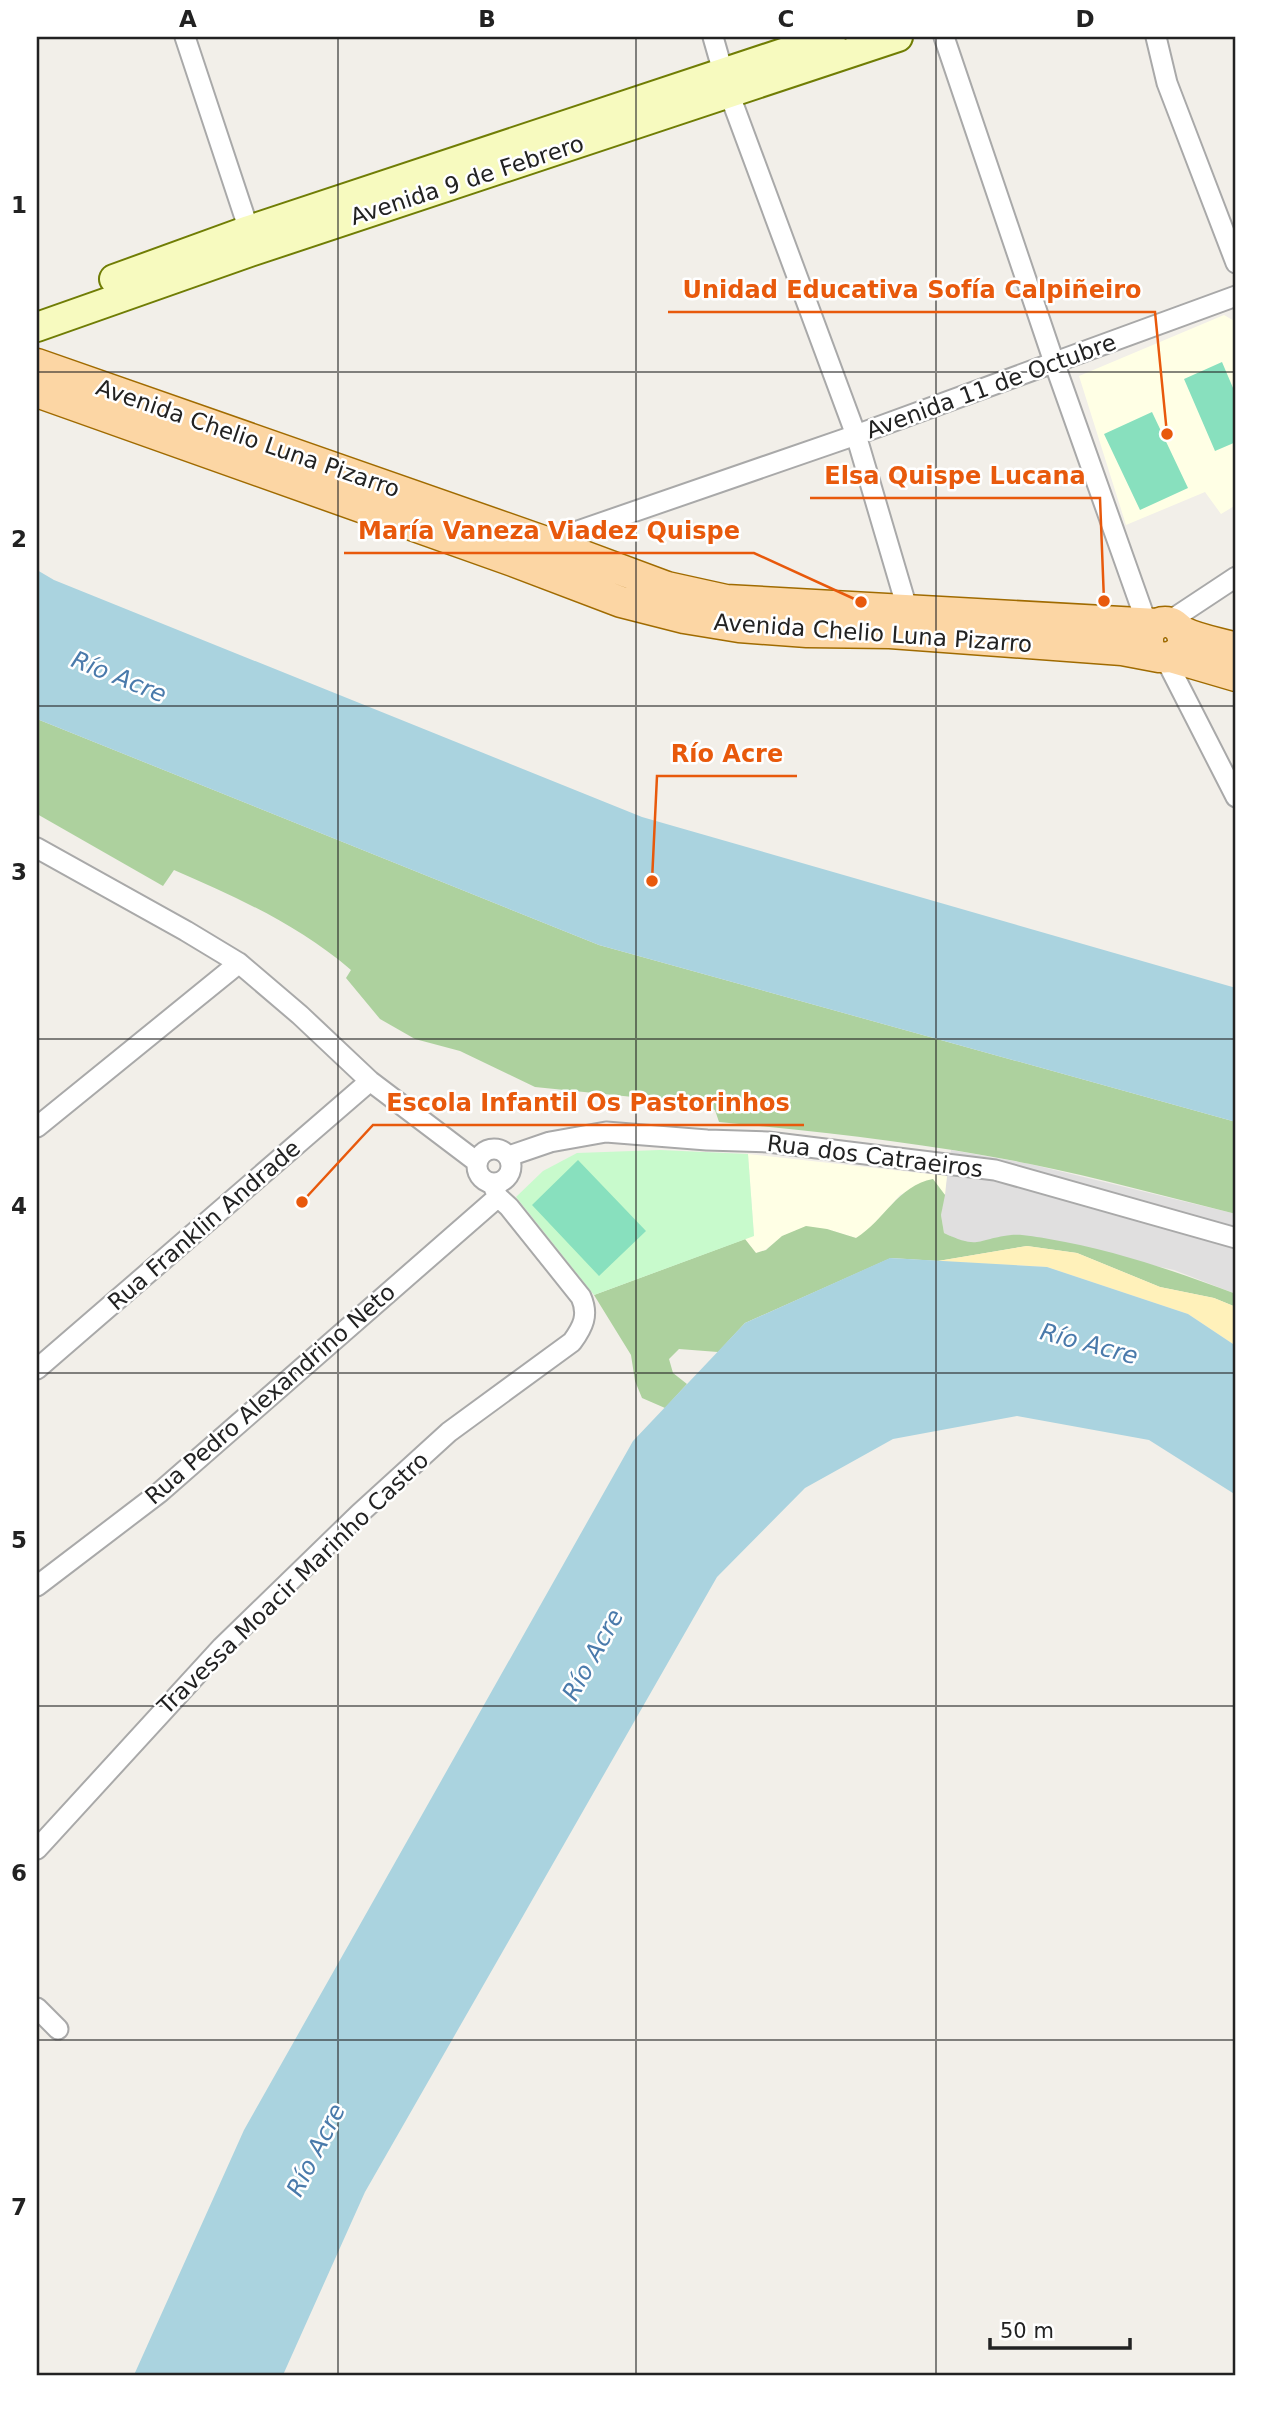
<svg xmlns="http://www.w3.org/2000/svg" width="1273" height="2412" font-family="'DejaVu Sans',sans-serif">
<rect width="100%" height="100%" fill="#f2efe9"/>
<!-- residential -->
<path fill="#e0dfdf" d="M951,1150L1030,1164L1236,1214V1294L1174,1270L1013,1235L980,1243H965L944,1233L941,1215Z"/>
<!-- education -->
<path fill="#ffffe5" d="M1224,315L1236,322V505L1221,514L1205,492L1126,525L1079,376Z
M748,1154L947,1176L945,1195L933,1179L900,1195L869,1230L856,1238L827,1229L783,1236L765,1250L756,1253L745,1239L754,1235Z"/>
<!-- forest -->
<path fill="#add19e" d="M37,719L599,945L1236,1122V1214C1168,1197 1099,1178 1030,1164C927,1143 823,1132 719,1122L715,1110L692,1103L535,1087L460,1051L415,1039L380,1019L346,978L351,970C297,924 238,898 174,870L163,886L37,814Z
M933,1179L945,1195L941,1215L944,1233C980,1250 976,1239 1011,1235C1022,1234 1037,1237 1049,1239C1114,1250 1175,1271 1236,1294V1307L1214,1298L1160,1287L1077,1253L1027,1246L938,1261L891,1258L745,1323L718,1352L679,1349L669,1359L673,1373L687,1384L665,1408L642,1398L635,1381L631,1355L594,1295L745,1239L756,1253L766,1250L782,1236L806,1226L827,1229L856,1238C885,1220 897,1186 933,1179Z"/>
<!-- sand -->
<path fill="#fff1ba" d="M1027,1246L1077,1253L1160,1287L1214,1298L1236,1307V1346L1188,1314L1047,1267L938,1261Z"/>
<!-- park -->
<path fill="#c8facc" d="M660,1150L748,1154L754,1236L594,1295L516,1197L543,1171L577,1153Z"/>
<!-- pitch -->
<path fill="#88e0be" d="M1222,362L1236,395V442L1215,451L1184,379Z
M1152,412L1188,488L1140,510L1104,434Z
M578,1160L646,1231L599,1276L532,1205Z"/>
<!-- water -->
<path fill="#aad3df" d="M37,570L54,580L642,817L1236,988V1122L599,945L37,719Z
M890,1258L1047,1267L1188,1314L1236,1346V1495L1149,1440L1017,1416L893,1439L805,1488L717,1577L365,2192L283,2375H134L244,2130L633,1441L745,1323Z"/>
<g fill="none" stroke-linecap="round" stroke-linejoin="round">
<!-- street casing -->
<g stroke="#a9a9a9" stroke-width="23">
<path id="street" d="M185,37L249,230
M713,37L729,93L856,435L907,608
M944,37L1054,362L1147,624
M1156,37L1167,83L1236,263
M546,542L856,435L1236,296
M1168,622L1236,577
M1165,658L1236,797
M37,848L186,931L239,963L300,1015L370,1081L477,1162
M37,1127L239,963
M477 1166a17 17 0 1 1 34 0a17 17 0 1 1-34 0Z
M509,1156L550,1142L606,1132L707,1140L768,1142L995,1170L1236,1238
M37,1369L370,1081
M37,1586L159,1493L498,1197
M37,1849L222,1647L359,1514L449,1432L572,1342C583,1327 589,1315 581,1297L509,1207L498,1197L492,1183
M37,2008L58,2029"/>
</g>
<!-- secondary casing -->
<g stroke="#707d05" stroke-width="32">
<path id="secondary" d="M114,279L249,230L831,37
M37,327L250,252L898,37"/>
</g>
<!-- primary casing -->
<g stroke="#a06b00" stroke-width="33">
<path id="primary" d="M37,364L546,542L667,587L726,600L1157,624
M37,392L513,561L621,602L684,618L739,627L807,632L890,633L1122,650L1159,657
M1181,631L1184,642C1177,664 1147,662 1148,639C1148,630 1156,622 1165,622C1175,622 1177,628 1183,632C1199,640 1220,643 1236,648
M1171,657L1236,676"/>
</g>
<!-- street -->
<use href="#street" stroke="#fff" stroke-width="19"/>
<!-- secondary -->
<use href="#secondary" stroke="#f7fabf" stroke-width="28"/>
<!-- primary -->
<use href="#primary" stroke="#fcd6a4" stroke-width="30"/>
</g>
<!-- grid -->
<path fill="none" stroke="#222" stroke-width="2" stroke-opacity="0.55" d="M338,37V2375M636,37V2375M936,37V2375M37,372H1236M37,706H1236M37,1039H1236M37,1373H1236M37,1706H1236M37,2040H1236"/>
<g text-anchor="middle" stroke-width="5" stroke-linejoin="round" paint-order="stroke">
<!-- street labels -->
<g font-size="23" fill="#222" stroke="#fff">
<text transform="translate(467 180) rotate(-18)" y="8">Avenida 9 de Febrero</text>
<text transform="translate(991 386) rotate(-20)" y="8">Avenida 11 de Octubre</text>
<text transform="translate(248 438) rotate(19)" y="8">Avenida Chelio Luna Pizarro</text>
<text transform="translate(873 633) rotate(4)" y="8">Avenida Chelio Luna Pizarro</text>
<text transform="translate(875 1156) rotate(7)" y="8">Rua dos Catraeiros</text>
<text transform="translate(204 1225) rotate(-41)" y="8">Rua Franklin Andrade</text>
<text transform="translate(270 1394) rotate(-41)" y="8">Rua Pedro Alexandrino Neto</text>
<text transform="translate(293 1583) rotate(-44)" y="8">Travessa Moacir Marinho Castro</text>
</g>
<!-- water labels -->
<g font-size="24" font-style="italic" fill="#4a7aab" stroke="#fff">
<text transform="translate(119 677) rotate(22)" y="8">Río Acre</text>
<text transform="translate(1089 1344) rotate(15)" y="8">Río Acre</text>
<text transform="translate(593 1655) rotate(-61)" y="8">Río Acre</text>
<text transform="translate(316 2150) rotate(-63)" y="8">Río Acre</text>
</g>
</g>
<!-- callouts -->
<path fill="none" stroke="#e8590c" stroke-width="2.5" d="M1167 434L1155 312H668M1104 601L1100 498H810M861 602L754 553H344M652 881L657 776H797M302 1202L373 1125H804"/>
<g fill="#e8590c" stroke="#fff" stroke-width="2.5">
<circle cx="1167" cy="434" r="7"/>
<circle cx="1104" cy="601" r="7"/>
<circle cx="861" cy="602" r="7"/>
<circle cx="652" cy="881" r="7"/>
<circle cx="302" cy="1202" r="7"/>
</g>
<g font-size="24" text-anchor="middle" font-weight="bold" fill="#e8590c" stroke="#fff" stroke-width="5" stroke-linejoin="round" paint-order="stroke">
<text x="912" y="298">Unidad Educativa Sofía Calpiñeiro</text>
<text x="955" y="484">Elsa Quispe Lucana</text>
<text x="549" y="539">María Vaneza Viadez Quispe</text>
<text x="727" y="762">Río Acre</text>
<text x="588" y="1111">Escola Infantil Os Pastorinhos</text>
</g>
<!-- border -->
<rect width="1273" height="2412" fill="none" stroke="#ffffff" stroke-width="77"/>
<!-- scale -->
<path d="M990 2338v10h140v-10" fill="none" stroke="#222222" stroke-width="3.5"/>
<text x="1000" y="2338" font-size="21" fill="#222222" stroke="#ffffff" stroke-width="5" paint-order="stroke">50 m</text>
<rect x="38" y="38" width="1196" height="2336" fill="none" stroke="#222" stroke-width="2.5"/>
<g font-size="23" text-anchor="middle" font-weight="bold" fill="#222">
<text x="188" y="27">A</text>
<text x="487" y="27">B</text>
<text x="786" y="27">C</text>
<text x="1085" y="27">D</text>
<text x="19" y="213">1</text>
<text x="19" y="547">2</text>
<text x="19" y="880">3</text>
<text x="19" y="1214">4</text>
<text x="19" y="1548">5</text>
<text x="19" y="1881">6</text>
<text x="19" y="2215">7</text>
</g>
</svg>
